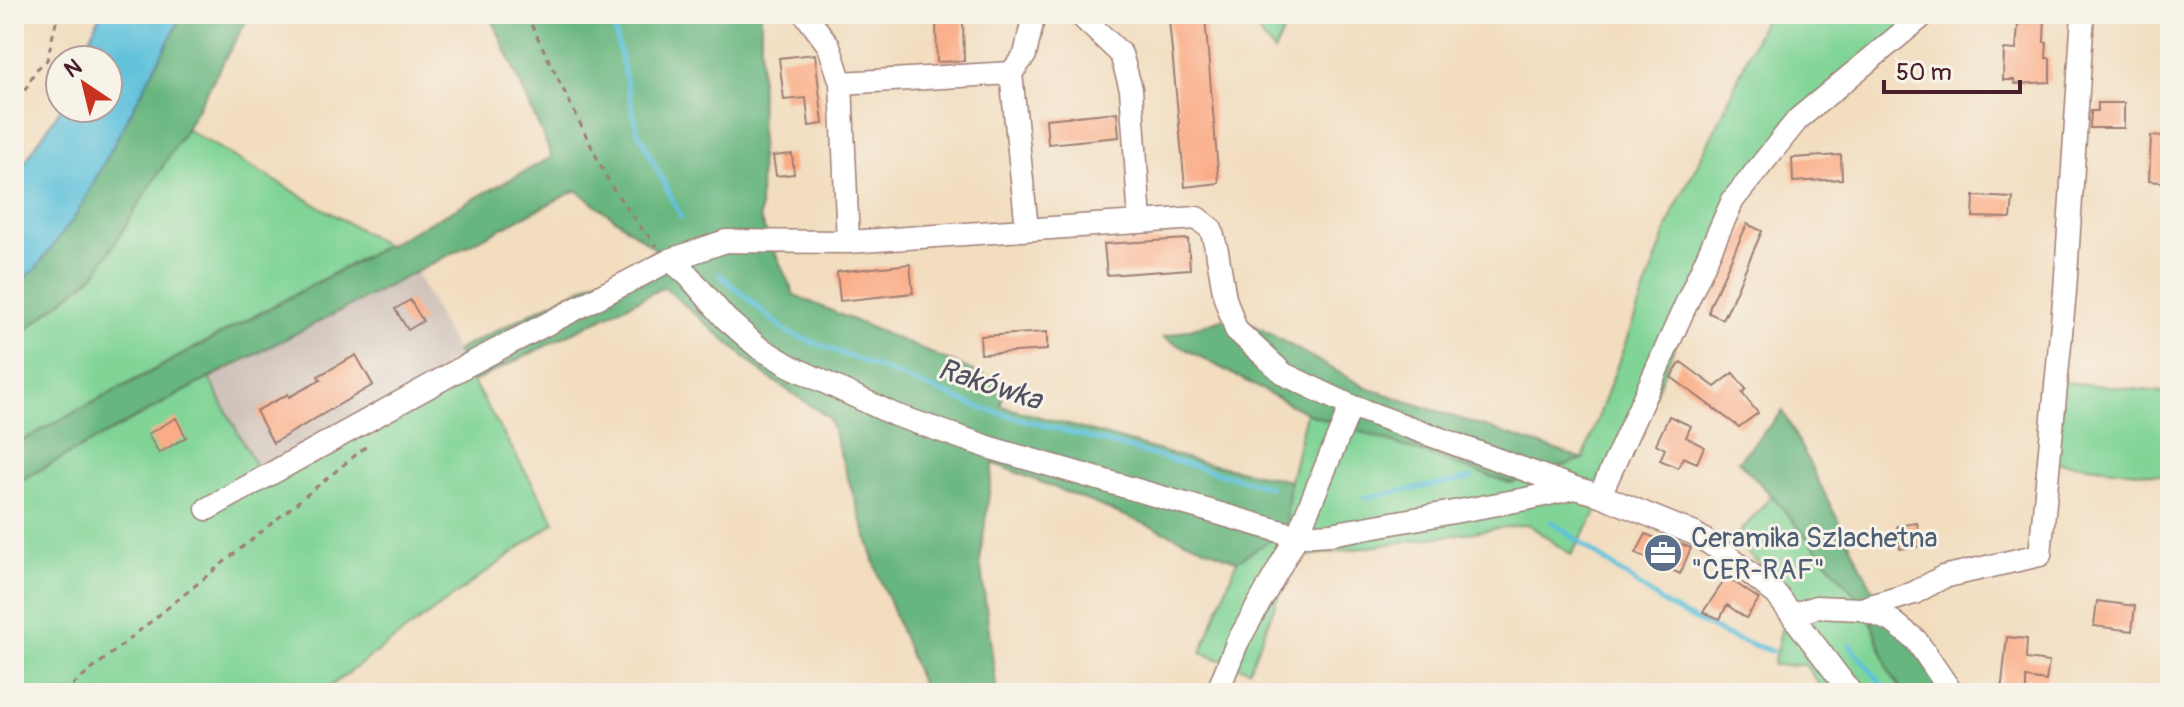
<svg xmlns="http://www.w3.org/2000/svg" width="2184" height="707" font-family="Pangolin,sans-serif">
<rect width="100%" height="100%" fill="#f7f3e8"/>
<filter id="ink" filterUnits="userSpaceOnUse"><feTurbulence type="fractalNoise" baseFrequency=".0125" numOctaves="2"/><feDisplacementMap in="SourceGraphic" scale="16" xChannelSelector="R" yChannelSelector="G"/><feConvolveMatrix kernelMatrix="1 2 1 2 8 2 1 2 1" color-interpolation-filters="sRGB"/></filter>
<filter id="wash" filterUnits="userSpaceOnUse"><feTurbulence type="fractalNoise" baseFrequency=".006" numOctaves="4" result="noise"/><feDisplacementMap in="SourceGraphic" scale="32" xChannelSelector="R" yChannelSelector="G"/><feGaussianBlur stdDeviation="1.8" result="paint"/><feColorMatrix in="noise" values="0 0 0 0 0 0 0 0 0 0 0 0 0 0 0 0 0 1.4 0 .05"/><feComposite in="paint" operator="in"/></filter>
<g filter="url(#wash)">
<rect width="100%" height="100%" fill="#f2ddbf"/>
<!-- industrial -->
<path fill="#cec1b9" d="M415,271L464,367L262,479L209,378Z"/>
<!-- green -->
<path fill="#80d496" stroke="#657a60" stroke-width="2" d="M1245,14H1292L1274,52Z
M1766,14H1931L1762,158L1683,325L1632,452L1571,555L1528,524L1294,558L1249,670L1201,653L1237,561L1285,531L1290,481L1306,413L1510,483L1583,459L1674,210L1719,122Z
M186,129L386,245L14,445V340L96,273Z
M464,367L555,522L321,693H14V484L209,378L262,478Z
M2054,381L2170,393V476L2038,460Z
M1772,496L1867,609L1889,671L1904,693H1826L1805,665H1773L1790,591L1733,540Z"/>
<!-- forest -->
<path fill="#68b67f" stroke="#596a55" stroke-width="2" d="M183,14H250L186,129L96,273L14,340V284L34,271L77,214Z
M490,14H761L760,219L794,295L1004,384L1001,406L1196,461L1290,481L1285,531L1237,561L993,463L980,561L997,693H925L880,579L829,418L765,375L664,287L473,382L456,351L657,250L576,190L209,378L14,484V445L552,157Z
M1236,315L1367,388L1583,459L1510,483L1306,413L1163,337Z
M1783,411L1876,596L1947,693H1904L1889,671L1867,609L1772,496L1738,461Z"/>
<!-- water -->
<path fill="#5dc1db" stroke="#547083" stroke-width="2" d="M100,14H183L77,214L34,271L14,284V178L61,108H108V60H81Z"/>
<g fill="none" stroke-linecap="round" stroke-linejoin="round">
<!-- stream -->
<path stroke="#5dc1db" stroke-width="5" d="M613,14L612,17L637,129L681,217
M719,274L787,332L981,408L1270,487
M1364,498L1472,478
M1552,522L1669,607L1732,638L1772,651
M1850,645L1889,693"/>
</g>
<g id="blocks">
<!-- building -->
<path fill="#fbac86" d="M2019,14H2045L2044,42H2047L2046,58H2050V82L2015,84L2014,80H2003L2004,49L2016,50Z
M1205,17L1219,183L1185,187L1169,20Z
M963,20L964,61L937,62L936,21Z
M815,54L823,124L809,126L806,98L784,100L779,58Z
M2098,103H2124V128H2090L2091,111H2098Z
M1117,112L1119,137L1048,144L1046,119Z
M2151,136L2170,137V183L2149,181Z
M792,154L794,174L776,176L773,156Z
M1841,155L1842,179L1793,182L1792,158Z
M1974,196L2013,198L2011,218L1973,217Z
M1747,224L1762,231L1726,314L1725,313L1722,319L1709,313L1710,306Z
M1188,239L1190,269L1107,275L1104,244Z
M910,264L913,293L840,301L837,272Z
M410,300L423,321L408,330L395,309Z
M1047,332V350L981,354L980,336Z
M356,355L373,385L273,443L256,411L288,394L289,397L321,380L318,376Z
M1681,362L1715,387L1733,373L1746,389L1742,393L1758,413L1739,427L1671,377Z
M1669,416L1691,426L1686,437L1704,447L1697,463L1683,457L1678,468L1660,460L1665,449L1656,444Z
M176,418L186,437L159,453L148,434Z
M1917,523L1919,532H1922L1924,546L1900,549L1897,526Z
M1646,534L1662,541L1664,537L1691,548L1680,574L1636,553Z
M1727,577L1759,599L1746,618L1727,605L1720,619L1703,612Z
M2097,601L2135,606L2132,631L2094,626Z
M2007,637L2027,639L2026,659L2049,662L2046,681L2026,678V693H2001Z"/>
</g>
</g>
<g filter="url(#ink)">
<use href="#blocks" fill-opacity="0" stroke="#9e7e75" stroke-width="2"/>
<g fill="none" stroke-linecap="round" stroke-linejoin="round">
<!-- minor casing -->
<g stroke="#9e7e75" stroke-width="25">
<path id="minor" d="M805,14L829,46L841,83
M1079,14L1121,54L1131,89L1140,222
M1011,73L1027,229
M848,242L841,83L1011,73L1025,55L1034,14
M670,260L726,241L848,242L1197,218L1211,229L1217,251L1225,298L1236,330L1284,374L1351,406L1575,488
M1600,495L1733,200L1798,119L1925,14
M207,509L464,367L670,260L688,275L725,318L758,347L790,366L895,415L994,449L1297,536L1351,406
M1861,609L1914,593L1943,577L2040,555L2065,291L2083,14
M1792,615L1816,607L1861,609L1892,621L1916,640L1952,693
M1217,693L1237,643L1297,536L1331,534L1526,499L1575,488L1600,495L1695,534L1723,552L1777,595L1851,693"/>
</g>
<!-- path -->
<path stroke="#9e7e75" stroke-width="3" stroke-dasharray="6 6" stroke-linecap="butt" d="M526,14L611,186L643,230L657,246
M14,112L35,71L47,60L58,14
M63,693L368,445"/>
<!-- minor -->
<use href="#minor" stroke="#fff" stroke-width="22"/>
</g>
</g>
<!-- icons -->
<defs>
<g id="office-disc" transform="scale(2)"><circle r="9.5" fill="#5c6f8a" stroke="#f7f3e8"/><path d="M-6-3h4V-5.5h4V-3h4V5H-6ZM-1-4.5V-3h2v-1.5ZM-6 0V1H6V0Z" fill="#fff"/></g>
</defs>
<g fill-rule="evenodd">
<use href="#office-disc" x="1663" y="553"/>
</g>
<g text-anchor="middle" stroke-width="6" stroke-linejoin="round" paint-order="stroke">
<!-- service labels -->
<g font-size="28" fill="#4e5e75" stroke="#f7f3e8" text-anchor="start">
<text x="1691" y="547">Ceramika Szlachetna<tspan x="1691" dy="32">"CER-RAF"</tspan></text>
</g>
<!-- water labels -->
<g font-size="30" font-style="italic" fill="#505060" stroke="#f7f3e8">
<text transform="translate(990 384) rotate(18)" y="10">Rakówka</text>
</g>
</g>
<!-- margin -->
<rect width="2184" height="707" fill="none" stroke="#f7f3e8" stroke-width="48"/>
<!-- north arrow -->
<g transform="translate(84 84) rotate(325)"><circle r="38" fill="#f7f3e8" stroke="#b29e9c" stroke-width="2"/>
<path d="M0-6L14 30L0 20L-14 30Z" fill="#c8321e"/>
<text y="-12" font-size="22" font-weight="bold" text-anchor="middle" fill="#4a1f2b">N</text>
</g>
<!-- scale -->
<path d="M1884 80v12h136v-12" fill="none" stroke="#4a1f2b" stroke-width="4"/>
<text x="1896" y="80" font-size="24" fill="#4a1f2b" stroke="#f7f3e8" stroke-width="6" paint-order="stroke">50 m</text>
</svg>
